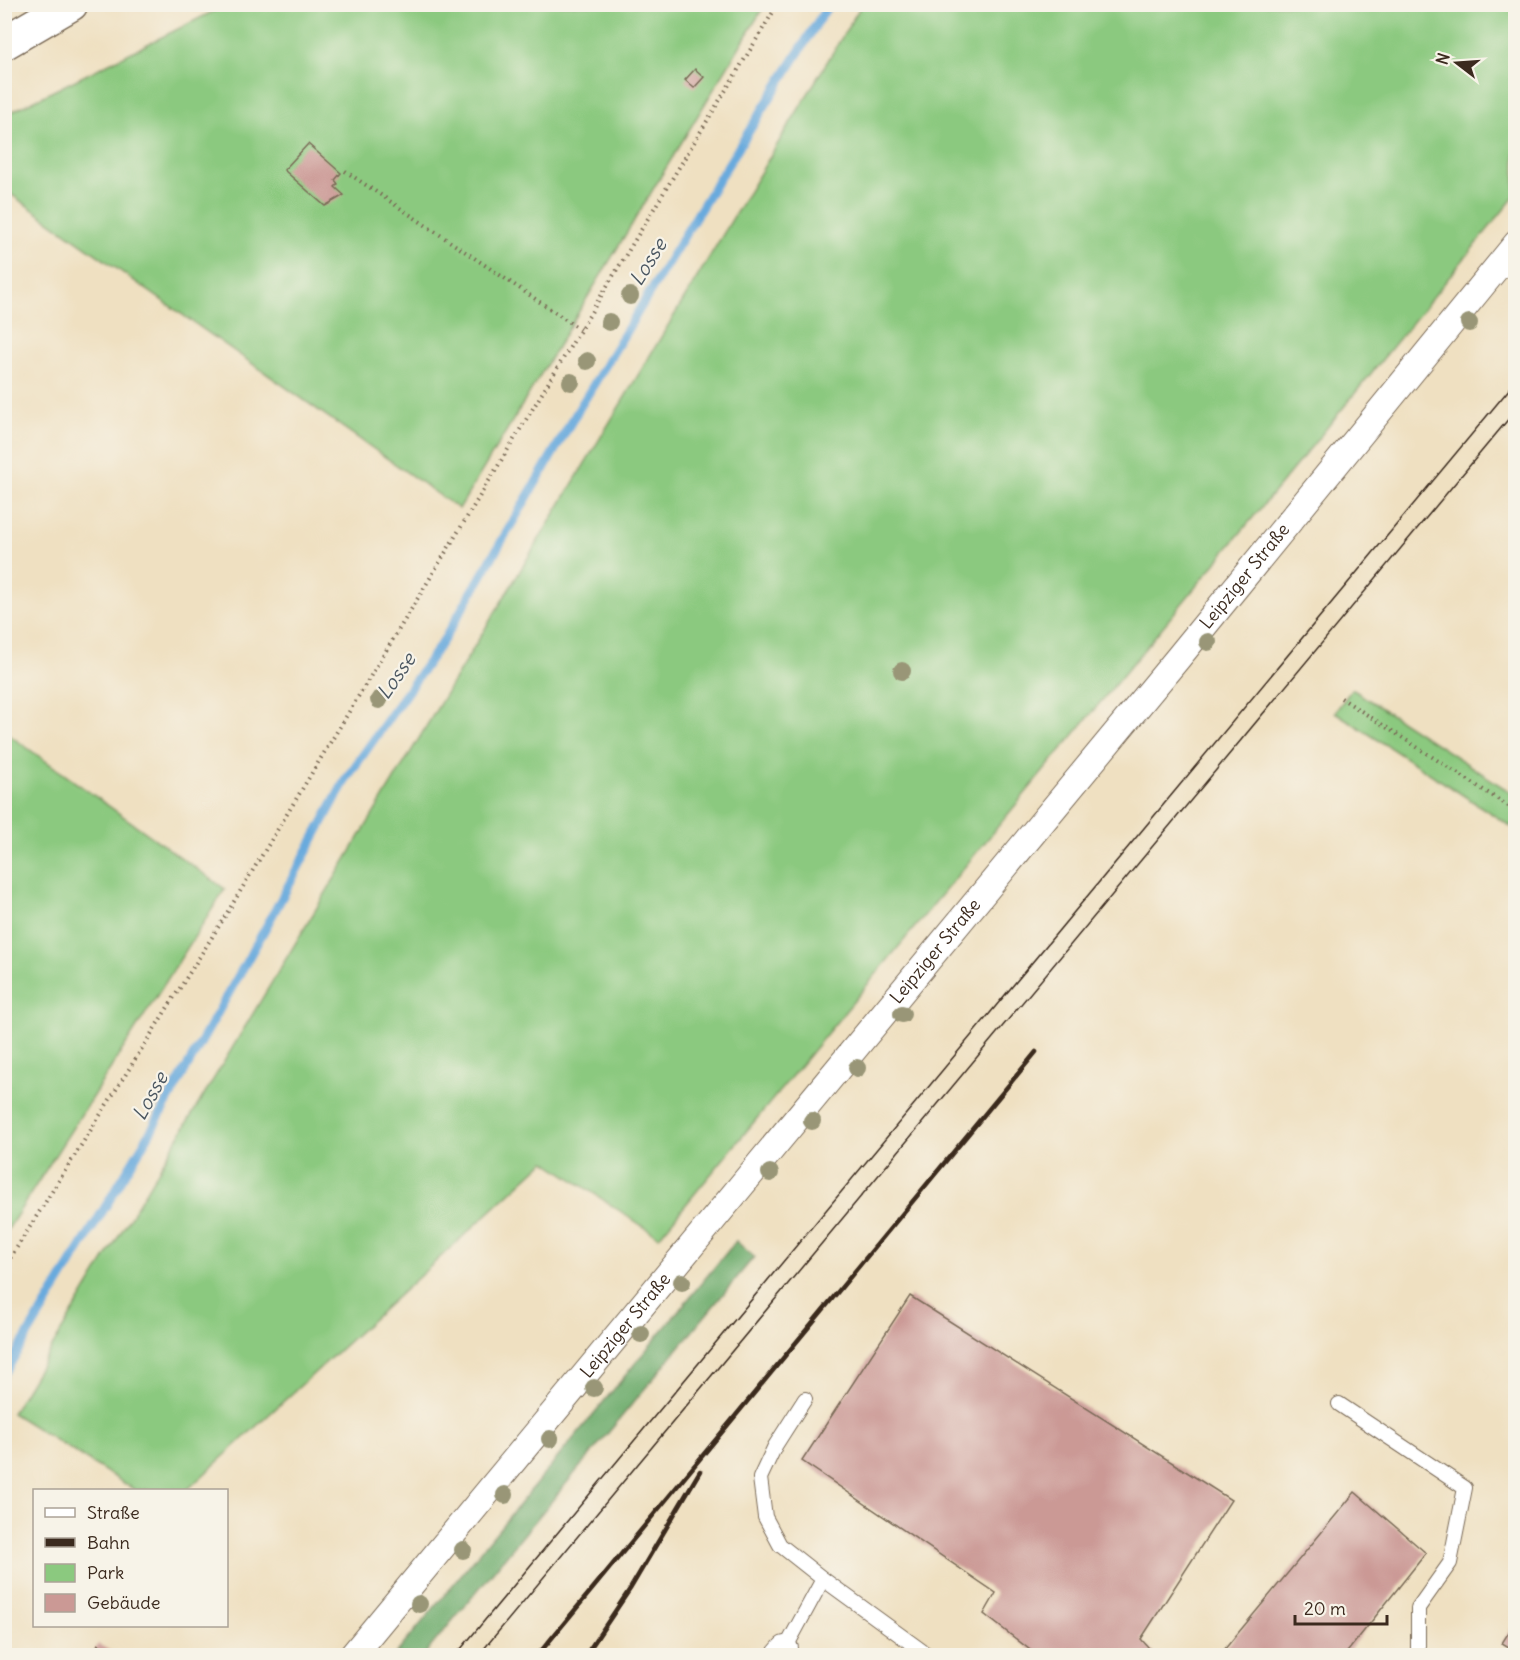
<svg xmlns="http://www.w3.org/2000/svg" width="1520" height="1660" font-family="Delius,sans-serif">
<rect width="100%" height="100%" fill="#f7f3e8"/>
<filter id="ink" filterUnits="userSpaceOnUse"><feTurbulence type="fractalNoise" baseFrequency=".0167" numOctaves="2"/><feDisplacementMap in="SourceGraphic" scale="12" xChannelSelector="R" yChannelSelector="G"/><feConvolveMatrix kernelMatrix="1 2 1 2 8 2 1 2 1" color-interpolation-filters="sRGB"/></filter>
<filter id="wash" filterUnits="userSpaceOnUse"><feTurbulence type="fractalNoise" baseFrequency=".008" numOctaves="4" result="noise"/><feDisplacementMap in="SourceGraphic" scale="24" xChannelSelector="R" yChannelSelector="G"/><feGaussianBlur stdDeviation="1.35" result="paint"/><feColorMatrix in="noise" values="0 0 0 0 0 0 0 0 0 0 0 0 0 0 0 0 0 1.4 0 .05"/><feComposite in="paint" operator="in"/></filter>
<g filter="url(#wash)">
<rect width="100%" height="100%" fill="#efe0c1"/>
<!-- green -->
<path fill="#8bc97f" stroke="#637a4e" stroke-width="1.5" d="M862,4L1515,5V196L1317,440L659,1237L545,1161L187,1490H135L12,1413Z
M226,5H765L459,509L5,190V115Z
M1352,689L1515,795V829L1335,712Z
M5,732L225,889L5,1234Z"/>
<!-- forest -->
<path fill="#70ad6e" stroke="#566c46" stroke-width="1.5" d="M736,1241L754,1257L424,1655H395Z"/>
<g fill="none" stroke-linecap="round" stroke-linejoin="round">
<!-- stream -->
<path stroke="#69aadd" stroke-width="9" d="M4,1374L147,1138L266,927L346,779L445,638L580,407L717,182L829,4"/>
</g>
<g id="blocks">
<!-- building -->
<path fill="#cb9995" d="M695,69L704,77L694,88L685,80Z
M308,144L341,173L335,180L338,184L335,187L344,195L325,206L284,170Z
M910,1296L1231,1500L1141,1639L1156,1656H1038L984,1614L996,1593L802,1461Z
M1355,1492L1426,1553L1344,1656H1219Z
M1516,1621V1651L1502,1643Z
M98,1644L119,1656H92Z"/>
</g>
</g>
<g filter="url(#ink)">
<use href="#blocks" fill-opacity="0" stroke="#7a6a57" stroke-width="1.5"/>
<g fill="none" stroke-linecap="round" stroke-linejoin="round">
<!-- lane casing -->
<g stroke="#7a6a57" stroke-width="16">
<path id="lane" d="M1339,1404L1465,1488L1450,1563L1418,1608V1656
M823,1579L926,1654L925,1656
M785,1649L823,1579L780,1545L765,1517L760,1478L775,1446L805,1399"/>
</g>
<!-- street casing -->
<g stroke="#7a6a57" stroke-width="28">
<g id="street">
<path id="s1" d="M352,1656L1178,658L1516,244"/>
<path d="M779,1656L785,1649"/>
</g>
</g>
<!-- highway casing -->
<g stroke="#7a6a57" stroke-width="36">
<path id="highway" d="M4,43L71,4"/>
</g>
<!-- path -->
<path stroke="#7a6a57" stroke-width="4" stroke-dasharray="1.5 4.5" stroke-linecap="butt" d="M345,171L580,329
M1341,698L1516,811
M4,1268L224,918L778,4"/>
<!-- lane -->
<use href="#lane" stroke="#fff" stroke-width="14"/>
<!-- street -->
<use href="#street" stroke="#fff" stroke-width="26"/>
<!-- highway -->
<use href="#highway" stroke="#fff" stroke-width="33"/>
<!-- tram -->
<path stroke="#3b2a1e" stroke-width="1.5" d="M455,1656L1516,381
M478,1656L1516,410"/>
<!-- rail -->
<path stroke="#3b2a1e" stroke-width="4.5" d="M537,1656L1036,1052
M585,1656L630,1589L700,1471"/>
</g>
<!-- trees -->
<g fill="#999677">
<circle cx="630" cy="296" r="9"/>
<circle cx="609" cy="322" r="9"/>
<circle cx="1469" cy="323" r="9"/>
<circle cx="587" cy="361" r="9"/>
<circle cx="571" cy="382" r="9"/>
<circle cx="1208" cy="642" r="9"/>
<circle cx="902" cy="671" r="9"/>
<circle cx="379" cy="700" r="9"/>
<circle cx="902" cy="1014" r="9"/>
<circle cx="857" cy="1068" r="9"/>
<circle cx="812" cy="1121" r="9"/>
<circle cx="770" cy="1173" r="9"/>
<circle cx="682" cy="1282" r="9"/>
<circle cx="641" cy="1334" r="9"/>
<circle cx="594" cy="1388" r="9"/>
<circle cx="550" cy="1439" r="9"/>
<circle cx="505" cy="1495" r="9"/>
<circle cx="463" cy="1550" r="9"/>
<circle cx="419" cy="1604" r="9"/>
</g>
</g>
<g text-anchor="middle" stroke-width="4.5" stroke-linejoin="round" paint-order="stroke">
<!-- street labels -->
<g font-size="18" fill="#3b2a1e" stroke="#f7f3e8">
<text dy="6" stroke="none"><textPath href="#s1" startOffset="1401">Leipziger Straße</textPath></text>
<text dy="6" stroke="none"><textPath href="#s1" startOffset="915">Leipziger Straße</textPath></text>
<text dy="6" stroke="none"><textPath href="#s1" startOffset="429">Leipziger Straße</textPath></text>
</g>
<!-- water labels -->
<g font-size="20" font-style="italic" fill="#4b5761" stroke="#f7f3e8">
<text transform="translate(648 262) rotate(-58)" y="7">Losse</text>
<text transform="translate(396 676) rotate(-55)" y="7">Losse</text>
<text transform="translate(150 1096) rotate(-61)" y="7">Losse</text>
</g>
</g>
<!-- margin -->
<rect width="1520" height="1660" fill="none" stroke="#f7f3e8" stroke-width="24"/>
<!-- legend -->
<rect x="33" y="1489" width="195" height="138" fill="#f7f3e8" stroke="#aca397" stroke-width="1.5"/>
<rect x="45" y="1508" width="30" height="9" fill="#ffffff" stroke="#aca397" stroke-width="1.5"/>
<text x="87" y="1519" font-size="18" fill="#3b2a1e">Straße</text>
<rect x="45" y="1538" width="30" height="9" fill="#3b2a1e" stroke="#aca397" stroke-width="1.5"/>
<text x="87" y="1549" font-size="18" fill="#3b2a1e">Bahn</text>
<rect x="45" y="1564" width="30" height="18" fill="#8bc97f" stroke="#aca397" stroke-width="1.5"/>
<text x="87" y="1579" font-size="18" fill="#3b2a1e">Park</text>
<rect x="45" y="1594" width="30" height="18" fill="#cb9995" stroke="#aca397" stroke-width="1.5"/>
<text x="87" y="1609" font-size="18" fill="#3b2a1e">Gebäude</text>
<!-- north arrow -->
<g transform="translate(1457 63) rotate(287)" stroke="#f7f3e8" stroke-width="4.5" paint-order="stroke">
<path d="M0-4.5L10 22L0 15L-10 22Z" fill="#3b2a1e"/>
<text y="-9" font-size="16" font-weight="bold" text-anchor="middle" fill="#3b2a1e">N</text>
</g>
<!-- scale -->
<path d="M1295 1615v9h92v-9" fill="none" stroke="#3b2a1e" stroke-width="3"/>
<text x="1304" y="1615" font-size="18" fill="#3b2a1e" stroke="#f7f3e8" stroke-width="4.5" paint-order="stroke">20 m</text>
</svg>
